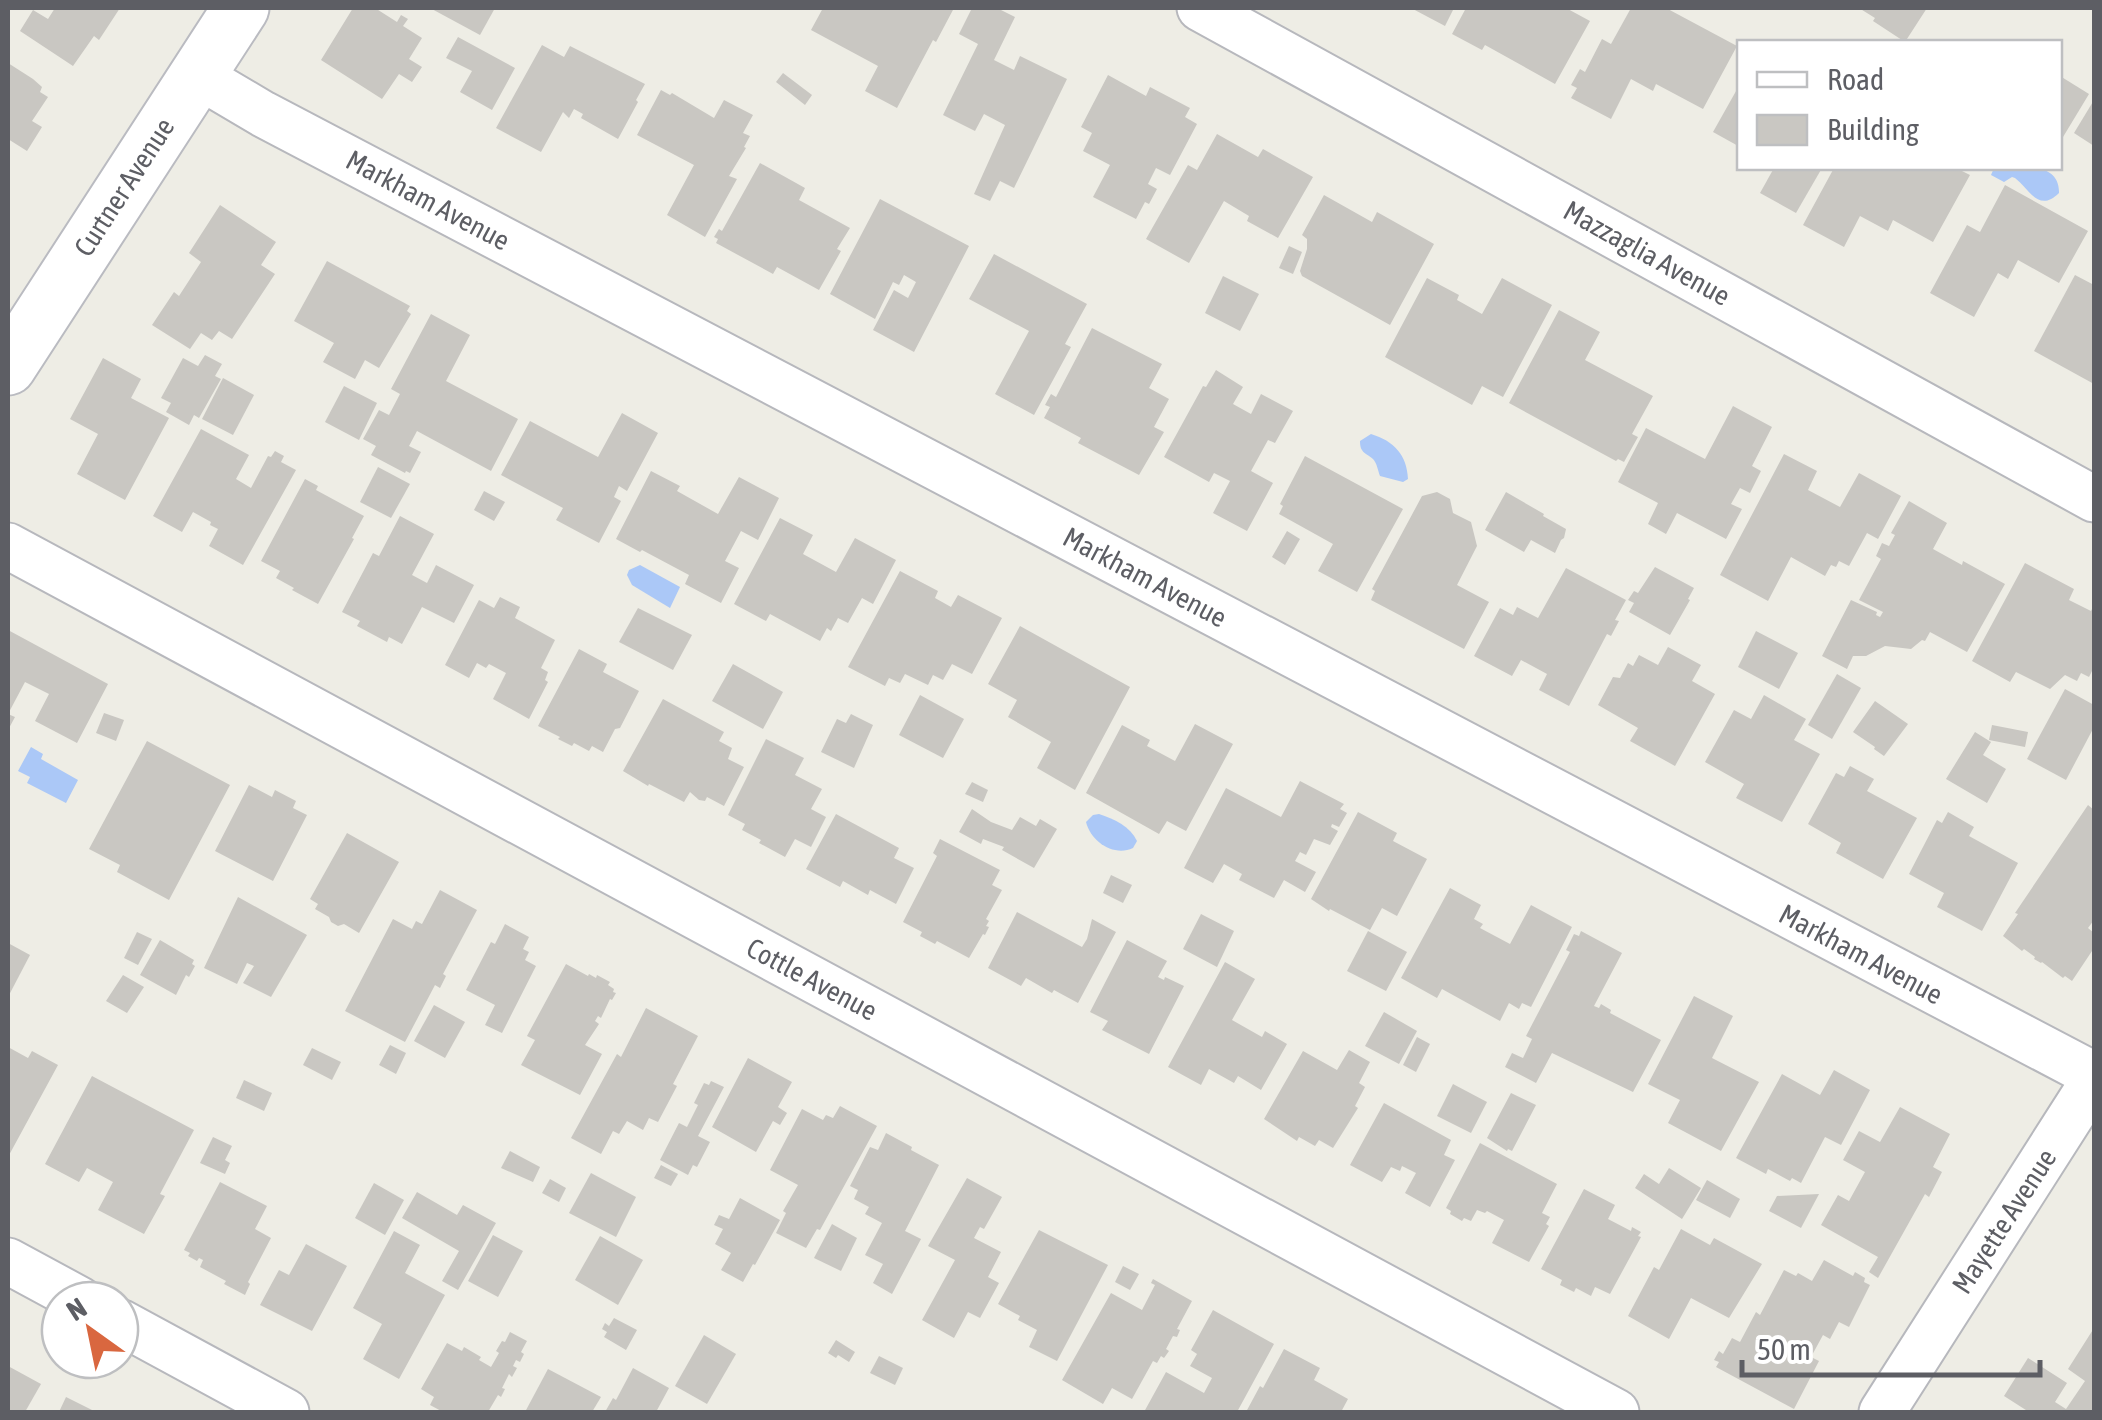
<svg xmlns="http://www.w3.org/2000/svg" width="2102" height="1420" viewBox="0 0 2102 1420" font-family="'Asap Condensed',sans-serif">
  <rect width="100%" height="100%" fill="#eeede5"/>
  <g fill="#abc8f7">
    <path d="M1994,168C2017,167 2060,160 2059,193C2039,213 2030,190 2015,178L2012,177L2004,182L1991,175Z"/>
    <path d="M1371,434C1394,441 1407,455 1408,479L1403,482L1380,476C1378,471 1377,463 1373,459C1365,452 1360,453 1360,441Z"/>
    <polygon points="640,565 680,587 670,608 632,585 627,575 629,570"/>
    <polygon points="31,747 43,754 41,759 78,780 66,803 27,783 30,777 18,771"/>
    <path d="M1099,814C1114,819 1130,826 1137,841L1133,848C1114,857 1091,842 1086,822L1093,815Z"/>
  </g>
  <g fill="#c9c7c2">
    <polygon points="55,8 120,8 99,40 94,36 73,66 20,31 33,10 48,19"/>
    <polygon points="353,8 375,8 397,22 401,15 408,19 403,26 422,38 409,59 422,67 412,82 399,74 382,99 321,60"/>
    <polygon points="430,8 495,8 480,35"/>
    <polygon points="823,8 954,8 936,42 933,40 897,108 865,91 878,66 811,30"/>
    <polygon points="972,8 997,8 1015,17 994,60 1014,70 1020,56 1067,79 1014,188 1000,181 990,201 974,194 1005,125 984,114 975,131 943,115 978,44 959,34"/>
    <polygon points="1411,8 1454,8 1445,26"/>
    <polygon points="1466,8 1566,8 1590,21 1555,84 1485,45 1482,50 1452,34"/>
    <polygon points="1631,8 1666,8 1737,46 1703,109 1656,84 1653,91 1631,79 1611,119 1571,98 1577,88 1571,85 1580,69 1585,72 1602,39 1611,44"/>
    <polygon points="1859,8 1927,8 1905,42 1873,21 1875,18"/>
    <polygon points="458,37 515,68 492,110 460,92 472,71 446,58"/>
    <polygon points="542,45 564,57 570,46 645,84 636,100 638,102 618,139 581,118 583,114 574,109 569,118 563,112 541,152 496,128"/>
    <polygon points="8,63 33,79 42,87 40,92 48,97 32,121 42,127 27,151 8,139"/>
    <polygon points="783,73 812,95 805,105 776,82"/>
    <polygon points="1108,75 1146,96 1150,87 1190,108 1185,117 1197,124 1170,175 1156,168 1148,184 1157,189 1149,204 1145,202 1136,219 1093,197 1110,165 1083,151 1092,133 1081,127"/>
    <polygon points="2060,76 2089,94 2060,142"/>
    <polygon points="1740,84 1740,147 1713,132"/>
    <polygon points="661,90 670,95 672,93 714,118 724,100 753,115 743,133 750,136 744,147 746,148 729,176 737,179 705,237 667,215 694,165 637,135"/>
    <polygon points="2094,100 2094,146 2074,133"/>
    <polygon points="1217,134 1258,157 1263,149 1313,177 1278,238 1247,221 1249,216 1224,201 1189,263 1146,239 1188,165 1197,170"/>
    <polygon points="760,163 805,188 799,200 850,228 837,249 841,251 819,290 777,267 773,274 716,243 718,239 714,237 719,229 722,231"/>
    <polygon points="1774,168 1822,168 1796,213 1760,193"/>
    <polygon points="1834,168 1956,168 1970,175 1933,242 1893,220 1888,231 1860,216 1844,247 1803,225"/>
    <polygon points="2005,185 2088,231 2059,283 2018,260 2008,279 1998,273 1974,317 1930,293 1967,225 1980,232"/>
    <polygon points="1324,195 1372,222 1377,212 1434,244 1390,325 1302,276 1300,271 1307,249 1307,239 1302,235"/>
    <polygon points="880,199 969,246 914,352 873,330 894,290 908,298 916,282 904,275 899,285 893,282 875,319 830,294"/>
    <polygon points="220,205 276,242 261,265 275,274 232,339 219,331 212,340 201,333 190,349 152,325 174,292 179,296 201,262 189,253"/>
    <polygon points="1289,246 1302,252 1293,274 1279,268"/>
    <polygon points="994,254 1087,304 1065,344 1071,347 1034,415 995,394 1029,331 969,299"/>
    <polygon points="327,261 410,306 407,311 411,314 379,368 365,360 355,379 323,362 334,343 294,321"/>
    <polygon points="2075,275 2094,285 2094,384 2034,351"/>
    <polygon points="1223,276 1259,294 1240,331 1205,313"/>
    <polygon points="1427,278 1459,295 1457,300 1482,314 1502,278 1552,305 1503,397 1482,386 1472,405 1385,357"/>
    <polygon points="1559,310 1600,332 1585,360 1653,396 1632,434 1638,437 1624,462 1618,459 1616,461 1509,403"/>
    <polygon points="431,314 470,335 446,381 518,419 491,471 417,431 409,446 421,452 410,473 406,471 405,473 371,455 376,446 363,439 379,410 389,415 400,394 391,389"/>
    <polygon points="1092,328 1162,364 1149,388 1169,399 1154,427 1164,432 1139,475 1078,443 1081,438 1044,418 1050,407 1045,405 1051,394 1056,397"/>
    <polygon points="205,355 222,364 215,376 221,379 199,418 194,415 189,425 166,412 171,403 161,398 183,358 198,366"/>
    <polygon points="103,358 141,379 131,398 169,418 125,500 77,474 98,434 70,419"/>
    <polygon points="1216,370 1243,387 1233,404 1251,414 1261,394 1293,411 1275,443 1268,440 1251,471 1273,483 1247,531 1213,513 1230,481 1214,473 1209,482 1164,457 1203,386 1206,387"/>
    <polygon points="223,378 254,395 233,435 202,419"/>
    <polygon points="344,386 377,403 359,440 325,422"/>
    <polygon points="1733,406 1772,427 1752,466 1761,471 1750,493 1740,488 1731,504 1742,509 1726,539 1677,513 1666,534 1648,524 1658,503 1618,482 1646,428 1705,459"/>
    <polygon points="622,413 658,433 627,491 619,486 614,497 621,501 599,543 556,520 563,508 501,475 530,421 598,457"/>
    <polygon points="201,429 249,455 236,479 251,488 268,456 271,457 275,451 284,456 281,462 296,470 243,565 209,546 218,529 210,525 211,522 193,512 182,532 153,516"/>
    <polygon points="1784,454 1817,471 1808,490 1840,507 1859,473 1901,496 1878,539 1867,533 1849,566 1839,561 1836,567 1831,565 1825,576 1791,557 1768,601 1720,575"/>
    <polygon points="1305,456 1403,509 1357,592 1318,571 1333,544 1279,514 1283,506 1280,504"/>
    <polygon points="378,467 410,484 391,518 360,502"/>
    <polygon points="651,471 680,486 677,491 718,514 739,477 779,498 758,540 741,531 725,561 739,568 721,603 685,584 689,575 642,550 640,552 616,539"/>
    <polygon points="305,479 318,486 316,490 364,516 352,538 354,539 318,604 292,590 294,588 276,578 280,571 261,561"/>
    <polygon points="484,491 505,502 494,521 474,510"/>
    <polygon points="1437,492 1450,499 1453,513 1471,522 1477,546 1457,585 1489,602 1464,649 1371,600 1375,591 1372,589 1422,496"/>
    <polygon points="1506,492 1544,514 1543,516 1566,529 1564,538 1561,540 1555,553 1531,540 1524,552 1485,530"/>
    <polygon points="1909,501 1947,523 1933,549 1962,565 1963,561 2005,584 1967,652 1930,632 1925,641 1922,640 1911,649 1885,646 1866,656 1853,656 1847,669 1822,656 1851,600 1877,612 1876,615 1880,617 1883,612 1859,600 1881,559 1876,556 1882,543 1889,546 1895,535 1891,533"/>
    <polygon points="400,516 434,534 412,575 427,583 436,565 474,585 454,623 422,607 402,644 389,637 387,642 357,626 360,621 342,612 373,553 379,556"/>
    <polygon points="780,518 813,535 803,554 836,572 855,538 896,560 873,604 862,598 848,623 838,618 831,631 827,628 820,641 770,614 766,621 734,604"/>
    <polygon points="1287,531 1300,539 1285,565 1272,557"/>
    <polygon points="2025,563 2074,589 2069,600 2091,611 2094,605 2094,672 2092,671 2089,677 2081,673 2077,681 2065,675 2050,689 2016,672 2010,682 1972,661"/>
    <polygon points="1655,567 1694,588 1688,599 1690,600 1670,635 1629,612 1634,603 1628,600 1634,591 1638,593"/>
    <polygon points="1566,568 1626,600 1615,620 1619,621 1611,636 1607,634 1569,706 1539,690 1547,674 1521,660 1512,676 1474,656 1500,608 1513,615 1517,607 1538,618"/>
    <polygon points="900,571 938,591 935,598 951,607 958,595 1002,618 972,674 952,664 943,680 933,675 928,685 905,674 900,683 889,678 885,686 848,667"/>
    <polygon points="500,597 520,607 515,618 555,640 541,668 548,672 545,680 548,682 529,719 493,699 506,673 489,664 486,668 477,663 469,678 445,665 479,600 494,608"/>
    <polygon points="638,608 692,635 673,670 619,642"/>
    <polygon points="1020,626 1130,687 1075,790 1037,768 1051,742 1008,717 1017,700 988,684"/>
    <polygon points="8,630 108,684 77,743 35,721 49,694 25,682 8,714 15,717 8,730"/>
    <polygon points="1756,631 1798,653 1779,689 1738,667"/>
    <polygon points="1668,647 1701,665 1692,681 1715,694 1675,766 1630,741 1638,728 1598,705 1613,677 1620,678 1628,663 1633,666 1639,655 1658,665"/>
    <polygon points="579,649 607,664 603,672 639,691 620,728 615,729 603,752 592,746 589,751 574,743 572,746 558,739 560,737 538,726"/>
    <polygon points="733,664 783,692 763,729 712,701"/>
    <polygon points="1837,674 1861,688 1832,739 1808,725"/>
    <polygon points="2065,689 2094,705 2094,727 2066,780 2027,759"/>
    <polygon points="920,695 964,719 943,758 899,735"/>
    <polygon points="1764,695 1806,719 1794,740 1820,754 1782,822 1736,798 1744,784 1705,762 1734,710 1751,719"/>
    <polygon points="663,699 724,732 719,741 732,748 728,759 744,767 724,806 707,797 705,801 699,800 690,792 684,802 649,784 648,786 623,771"/>
    <polygon points="1875,701 1908,724 1884,756 1874,749 1875,747 1853,732"/>
    <polygon points="104,713 124,720 116,741 96,733"/>
    <polygon points="851,714 873,725 854,768 821,752 837,719 846,723"/>
    <polygon points="1195,724 1233,744 1186,831 1167,821 1159,834 1086,793 1122,725 1150,740 1147,746 1175,761"/>
    <polygon points="1992,725 2028,732 2025,747 1989,740"/>
    <polygon points="1975,732 1991,742 1983,755 2006,769 1987,803 1946,779"/>
    <polygon points="766,739 804,758 795,775 822,789 811,809 826,817 811,847 795,839 785,857 759,843 761,840 742,830 745,824 728,815"/>
    <polygon points="147,741 230,785 169,900 117,872 120,865 89,849"/>
    <polygon points="1850,766 1874,779 1867,791 1917,818 1883,879 1836,853 1841,843 1808,824 1836,773 1844,777"/>
    <polygon points="1300,781 1344,804 1340,809 1347,813 1339,827 1332,824 1331,827 1338,831 1330,845 1314,839 1306,855 1300,852 1295,861 1316,872 1305,892 1284,880 1274,898 1239,880 1242,874 1224,864 1213,883 1184,868 1226,788 1281,817"/>
    <polygon points="972,782 988,790 983,802 965,794"/>
    <polygon points="249,785 272,797 275,790 296,801 293,808 307,815 273,881 215,851"/>
    <polygon points="2088,805 2094,810 2094,920 2088,928 2094,933 2094,948 2072,981 2065,976 2063,978 2042,962 2041,963 2034,959 2035,957 2024,949 2022,951 2003,936 2018,914 2015,913"/>
    <polygon points="972,809 991,822 1012,830 1020,817 1036,826 1040,819 1057,829 1034,868 1002,850 1004,847 983,839 981,844 959,832"/>
    <polygon points="1358,812 1397,833 1393,841 1427,859 1397,916 1382,908 1370,930 1330,909 1329,911 1311,899"/>
    <polygon points="1948,812 1974,827 1969,836 2018,863 1982,931 1937,907 1944,893 1909,874 1937,820 1942,823"/>
    <polygon points="836,814 899,848 894,858 914,868 896,904 870,890 868,895 843,881 840,887 806,869"/>
    <polygon points="347,833 399,862 359,933 344,924 338,926 331,922 329,917 315,909 318,904 310,899"/>
    <polygon points="940,839 1000,870 992,885 1002,890 986,919 989,921 986,926 989,927 985,935 983,934 969,958 937,941 935,944 920,936 922,932 903,922 937,856 933,853"/>
    <polygon points="1111,875 1132,885 1123,903 1103,893"/>
    <polygon points="1450,888 1481,905 1474,919 1483,924 1480,928 1510,944 1531,905 1572,927 1531,1007 1522,1003 1519,1009 1509,1003 1500,1021 1442,989 1437,998 1401,978"/>
    <polygon points="440,890 477,910 443,974 446,976 440,988 435,985 405,1042 345,1011 393,919 412,929 416,921 422,924"/>
    <polygon points="238,897 307,935 271,997 243,983 254,966 247,963 237,984 204,968"/>
    <polygon points="1017,912 1082,947 1087,939 1092,919 1116,932 1078,1003 1054,990 1052,993 1026,978 1021,986 988,968"/>
    <polygon points="1201,914 1234,931 1217,967 1183,949"/>
    <polygon points="505,924 529,937 523,949 529,952 525,960 536,966 502,1033 485,1025 495,1005 466,990 491,942 495,944"/>
    <polygon points="1368,931 1407,952 1386,991 1347,971"/>
    <polygon points="1581,931 1622,953 1594,1006 1599,1008 1601,1004 1611,1010 1610,1013 1661,1040 1633,1092 1552,1053 1536,1083 1505,1067 1512,1053 1523,1058 1532,1039 1526,1036 1570,952 1566,950 1574,934 1579,936"/>
    <polygon points="137,932 152,939 138,965 124,958"/>
    <polygon points="160,940 194,960 192,964 195,966 189,977 186,975 176,995 140,975"/>
    <polygon points="1127,940 1167,961 1158,977 1164,980 1165,977 1184,986 1149,1054 1102,1030 1108,1021 1090,1012"/>
    <polygon points="8,943 30,955 8,997"/>
    <polygon points="1225,962 1255,979 1232,1020 1262,1037 1265,1031 1287,1044 1261,1090 1238,1076 1234,1083 1209,1069 1201,1085 1168,1067"/>
    <polygon points="566,964 588,976 589,974 596,978 597,975 610,982 608,985 614,989 613,992 616,993 612,1000 610,999 601,1018 598,1016 595,1021 599,1024 585,1045 602,1054 580,1095 521,1065 535,1040 527,1036"/>
    <polygon points="123,975 144,987 127,1013 106,1001"/>
    <polygon points="1694,996 1733,1016 1712,1058 1759,1082 1721,1151 1668,1123 1680,1100 1648,1084"/>
    <polygon points="434,1005 465,1022 445,1058 414,1041"/>
    <polygon points="646,1008 698,1036 673,1084 677,1086 658,1122 649,1118 643,1130 627,1121 619,1134 613,1131 601,1154 571,1138 617,1054 621,1057"/>
    <polygon points="1384,1012 1417,1031 1399,1064 1365,1046"/>
    <polygon points="1417,1037 1430,1044 1416,1072 1403,1065"/>
    <polygon points="390,1045 406,1053 396,1074 379,1065"/>
    <polygon points="8,1047 28,1058 32,1051 58,1065 8,1157"/>
    <polygon points="312,1048 341,1062 332,1080 303,1065"/>
    <polygon points="1349,1050 1370,1062 1359,1083 1365,1087 1355,1106 1358,1108 1333,1148 1319,1140 1315,1146 1299,1137 1297,1141 1264,1119 1303,1051 1337,1070"/>
    <polygon points="748,1058 792,1082 778,1107 787,1113 780,1125 773,1121 756,1152 712,1127"/>
    <polygon points="1834,1070 1870,1090 1841,1145 1825,1137 1801,1183 1792,1178 1790,1181 1768,1169 1766,1174 1736,1158 1782,1074 1820,1095"/>
    <polygon points="92,1076 194,1130 160,1194 165,1196 144,1234 98,1210 113,1182 87,1168 79,1182 45,1164"/>
    <polygon points="244,1080 272,1093 264,1111 236,1098"/>
    <polygon points="711,1081 724,1087 698,1136 710,1142 697,1167 693,1165 688,1175 660,1160 679,1123 687,1127 698,1105 694,1103 704,1083 709,1085"/>
    <polygon points="1453,1084 1487,1102 1471,1133 1437,1116"/>
    <polygon points="1511,1093 1536,1105 1512,1151 1508,1149 1507,1151 1487,1138"/>
    <polygon points="1384,1103 1451,1140 1444,1155 1455,1160 1430,1207 1405,1193 1416,1173 1402,1166 1400,1171 1391,1167 1382,1182 1350,1165"/>
    <polygon points="840,1106 877,1126 820,1230 817,1229 806,1248 776,1233 786,1213 783,1211 798,1185 770,1170 802,1109 823,1120 826,1115 833,1118"/>
    <polygon points="1900,1107 1950,1134 1933,1167 1942,1172 1929,1197 1925,1194 1878,1278 1869,1272 1878,1257 1821,1225 1838,1195 1849,1201 1865,1172 1843,1160 1859,1131 1880,1142"/>
    <polygon points="886,1133 912,1147 911,1150 939,1165 905,1231 921,1239 892,1294 873,1283 883,1264 865,1255 882,1223 865,1214 869,1207 854,1199 858,1190 850,1186 870,1147 878,1150"/>
    <polygon points="213,1137 232,1146 225,1160 230,1163 225,1174 200,1163"/>
    <polygon points="1480,1143 1557,1184 1542,1213 1550,1217 1546,1224 1549,1226 1529,1262 1492,1243 1504,1220 1487,1211 1485,1213 1477,1210 1471,1221 1464,1218 1462,1221 1450,1214 1451,1211 1446,1208"/>
    <polygon points="510,1151 540,1167 533,1182 501,1168"/>
    <polygon points="661,1165 678,1174 671,1186 654,1178"/>
    <polygon points="1669,1168 1701,1188 1682,1219 1635,1188 1644,1174 1659,1184"/>
    <polygon points="591,1173 636,1197 616,1237 569,1213"/>
    <polygon points="967,1178 1002,1197 984,1229 980,1227 974,1238 1001,1252 988,1277 999,1283 980,1318 968,1312 954,1338 922,1320 955,1260 928,1246"/>
    <polygon points="550,1179 566,1188 559,1202 542,1193"/>
    <polygon points="1707,1180 1740,1199 1730,1218 1696,1200"/>
    <polygon points="220,1182 267,1206 255,1229 271,1238 248,1282 250,1284 245,1295 224,1284 226,1281 200,1267 203,1260 199,1258 197,1261 188,1256 190,1253 184,1250"/>
    <polygon points="374,1183 404,1200 385,1235 355,1218"/>
    <polygon points="1584,1189 1615,1205 1608,1219 1631,1231 1632,1227 1641,1232 1638,1236 1641,1237 1610,1294 1595,1287 1591,1296 1576,1288 1574,1292 1560,1285 1562,1280 1541,1269"/>
    <polygon points="417,1192 457,1215 463,1205 496,1223 458,1290 442,1281 459,1251 402,1218"/>
    <polygon points="1819,1194 1801,1228 1769,1211 1777,1196"/>
    <polygon points="740,1198 780,1220 755,1265 753,1264 743,1282 721,1270 731,1253 715,1244 723,1229 714,1225 719,1215 729,1219"/>
    <polygon points="832,1224 857,1238 841,1271 814,1258"/>
    <polygon points="1681,1229 1710,1245 1714,1238 1762,1264 1729,1318 1691,1298 1669,1339 1628,1316 1654,1267 1659,1270"/>
    <polygon points="1039,1230 1108,1265 1057,1361 1029,1347 1037,1330 1018,1320 1020,1316 998,1304"/>
    <polygon points="394,1231 420,1245 405,1273 445,1295 399,1379 363,1359 382,1324 353,1308"/>
    <polygon points="493,1235 523,1251 498,1297 468,1281"/>
    <polygon points="600,1236 643,1260 618,1305 575,1280"/>
    <polygon points="306,1244 347,1266 312,1331 260,1305 279,1270 289,1275"/>
    <polygon points="1824,1260 1853,1276 1855,1272 1865,1278 1864,1282 1870,1285 1849,1327 1839,1322 1830,1339 1823,1335 1811,1357 1819,1361 1794,1409 1716,1367 1719,1362 1714,1360 1719,1351 1723,1354 1732,1338 1740,1342 1756,1312 1760,1315 1784,1270 1796,1276 1798,1273 1812,1281"/>
    <polygon points="1123,1266 1139,1274 1130,1290 1115,1282"/>
    <polygon points="1153,1279 1192,1301 1177,1329 1180,1330 1177,1337 1173,1336 1166,1349 1169,1351 1164,1358 1161,1356 1157,1363 1153,1361 1132,1399 1112,1388 1103,1404 1062,1380 1111,1293 1142,1310 1155,1285 1151,1283"/>
    <polygon points="1213,1310 1274,1344 1237,1412 1144,1412 1166,1372 1204,1393 1212,1378 1190,1366 1197,1354 1191,1350"/>
    <polygon points="614,1318 637,1330 626,1350 604,1337 607,1332 602,1329 605,1323 609,1326"/>
    <polygon points="2094,1328 2094,1412 2029,1412 2004,1396 2028,1358 2067,1383 2055,1402 2066,1409 2085,1381 2068,1369"/>
    <polygon points="510,1332 527,1341 521,1352 524,1354 520,1362 516,1360 513,1366 517,1368 512,1377 509,1374 502,1388 505,1389 501,1397 498,1395 488,1412 443,1412 430,1405 434,1397 421,1389 447,1343 462,1351 464,1347 481,1357 479,1360 491,1367 499,1353 496,1351 502,1341 505,1342"/>
    <polygon points="704,1335 736,1354 707,1404 675,1386"/>
    <polygon points="836,1340 855,1352 849,1362 838,1355 836,1358 828,1353"/>
    <polygon points="1284,1349 1320,1368 1314,1380 1348,1399 1341,1412 1246,1412 1260,1386 1263,1388"/>
    <polygon points="879,1356 903,1368 895,1385 870,1373"/>
    <polygon points="8,1366 41,1384 25,1412 8,1412"/>
    <polygon points="633,1368 669,1388 656,1412 605,1412 613,1398 616,1400"/>
    <polygon points="548,1369 601,1397 592,1412 525,1412"/>
    <polygon points="66,1397 96,1412 59,1412"/>
  </g>
  <g fill="none" stroke-linecap="round" stroke-linejoin="round">
    <g stroke="#b7b8bd" stroke-width="49">
      <g id="minor">
        <polyline points="1200,8 2094,499"/>
        <polyline points="197,75 263,114 2094,1075"/>
        <polyline points="8,546 1616,1412"/>
        <polyline points="8,1261 80,1300"/>
        <polyline points="120,1322 286,1412"/>
        <polyline points="1882,1412 2094,1080"/>
      </g>
    </g>
    <g stroke="#babbc1" stroke-width="59">
      <polyline id="secondary" points="8,367 241,8"/>
    </g>
    <use href="#minor" stroke="#fff" stroke-width="45"/>
    <use href="#secondary" stroke="#fff" stroke-width="55"/>
  </g>
  <g text-anchor="middle" stroke-width="10" stroke-linejoin="round" paint-order="stroke">
    <g font-size="28" fill="#5d5e64" stroke="#fff">
      <text transform="translate(124 187) rotate(-57)" y="10">Curtner Avenue</text>
      <text transform="translate(428 200) rotate(28)" y="10">Markham Avenue</text>
      <text transform="translate(1647 253) rotate(29)" y="10">Mazzaglia Avenue</text>
      <text transform="translate(1145 577) rotate(28)" y="10">Markham Avenue</text>
      <text transform="translate(1861 954) rotate(28)" y="10">Markham Avenue</text>
      <text transform="translate(812 979) rotate(28)" y="10">Cottle Avenue</text>
      <text transform="translate(2004 1221) rotate(-57)" y="10">Mayette Avenue</text>
    </g>
  </g>
  <rect width="2102" height="1420" fill="none" stroke="#5d5e64" stroke-width="20"/>
  <rect x="1737" y="40" width="325" height="130" fill="#ffffff" stroke="#bebfc1" stroke-width="2.5"/>
  <rect x="1757" y="72" width="50" height="15" fill="#ffffff" stroke="#bebfc1" stroke-width="2.5"/>
  <text x="1827" y="90" font-size="30" fill="#5d5e64">Road</text>
  <rect x="1757" y="115" width="50" height="30" fill="#c9c7c2" stroke="#bebfc1" stroke-width="2.5"/>
  <text x="1827" y="140" font-size="30" fill="#5d5e64">Building</text>
  <g transform="translate(90 1330) rotate(327)"><circle r="48" fill="#ffffff" stroke="#bebfc1" stroke-width="2.5"/>
  <path d="M0-8L18 38L0 25L-18 38Z" fill="#d9673f"/>
  <text y="-15" font-size="28" font-weight="bold" text-anchor="middle" fill="#5d5e64">N</text>
  </g>
  <path d="M1742 1360v15h298v-15" fill="none" stroke="#5d5e64" stroke-width="5"/>
  <text x="1757" y="1360" font-size="30" fill="#5d5e64" stroke="#ffffff" stroke-width="8" paint-order="stroke">50 m</text>
</svg>
